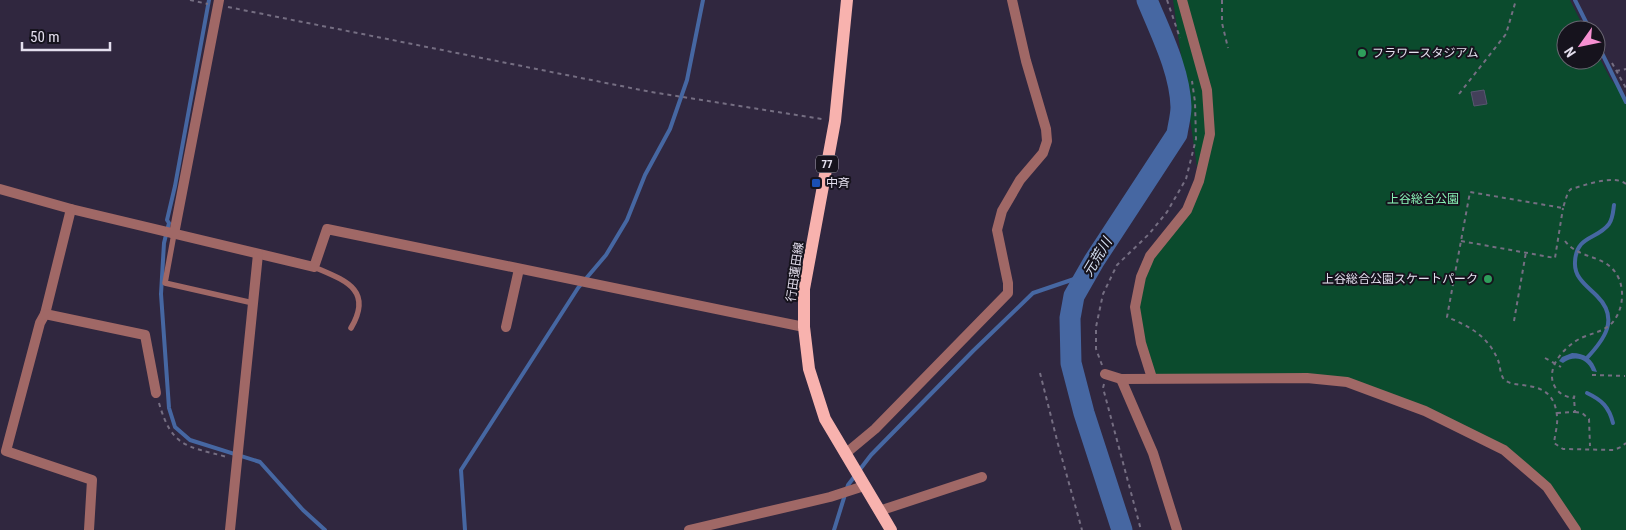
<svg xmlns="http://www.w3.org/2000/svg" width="1626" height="530" viewBox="0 0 1626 530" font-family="'Roboto Condensed','Noto Sans JP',sans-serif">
  <rect width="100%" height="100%" fill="#30273f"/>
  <polygon fill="#0b4b2d" points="1173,0 1570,0 1585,30 1566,30 1566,60 1596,60 1596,51 1610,78 1626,98 1626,530 1575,530 1547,487 1504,450 1380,394 1307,378 1152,378 1135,307 1141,277 1199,181"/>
  <path fill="#4667a2" d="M1572,353C1585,353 1593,359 1597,372L1592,371C1587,358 1574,355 1563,363L1559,361L1562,357Z"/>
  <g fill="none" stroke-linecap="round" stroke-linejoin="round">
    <g stroke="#4667a2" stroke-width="4">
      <polyline points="209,0 175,186 167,220 169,223 164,243 161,294 169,408 175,427 190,440 260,462 303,510 325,530"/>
      <polyline points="1575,0 1590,30"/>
      <polyline points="1596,41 1626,102"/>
      <path d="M1586,359C1604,340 1620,319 1597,296C1587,286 1574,278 1575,262C1576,235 1597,240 1609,224C1613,218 1613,212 1614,205"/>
      <path d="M1587,393C1602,400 1609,407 1613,423"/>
      <polyline points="465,530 461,470 578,288 606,255 627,220 645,175 670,129 687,80 703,0"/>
      <polyline points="834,530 848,485 871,455 973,351 1033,293 1086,275"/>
    </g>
    <path stroke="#4667a2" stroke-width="21" d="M1122,530L1084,413L1071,363L1070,318L1074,296L1094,261L1177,134C1178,126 1181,116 1181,107C1180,71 1161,34 1147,0"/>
  </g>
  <polygon fill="#43405a" stroke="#585670" points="1484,90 1487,104 1474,106 1471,92"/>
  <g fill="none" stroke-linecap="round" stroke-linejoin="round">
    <g stroke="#756e82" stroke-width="2" stroke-dasharray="4 4" stroke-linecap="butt">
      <polyline points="190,0 208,4"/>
      <polyline points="1167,0 1180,38"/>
      <polyline points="1222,0 1222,23 1228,48"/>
      <polyline points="228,7 651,92 822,119"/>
      <polyline points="1612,63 1626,88"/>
      <polyline points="1616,71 1626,69"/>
      <polyline points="1459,94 1506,34 1516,0"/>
      <path d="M1626,184C1614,174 1586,185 1571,189L1568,192L1563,208L1470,192L1447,317C1469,326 1488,336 1498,360C1500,365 1500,373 1503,378C1512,392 1553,374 1557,416C1558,425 1555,434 1554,443L1563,449L1614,450L1621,447L1626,443"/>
      <polyline points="1461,241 1555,258 1563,208"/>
      <path d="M1565,241C1580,261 1608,253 1619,279C1625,293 1622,312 1612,323C1603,332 1592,333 1581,338C1565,346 1544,368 1555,387C1559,394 1566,397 1574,398L1575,392"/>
      <polyline points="1514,321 1526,252"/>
      <polyline points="1545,358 1561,367"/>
      <polyline points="1102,365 1096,349 1096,327 1103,294 1117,265 1149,234 1167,212 1186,179 1196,139 1195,102 1192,81"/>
      <polyline points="1040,373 1058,444 1082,530"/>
      <polyline points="1592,375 1625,376"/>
      <polyline points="1104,384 1103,388 1141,530"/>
      <path d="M159,403C172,448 187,446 227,457"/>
      <polyline points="1575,412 1582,413 1589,419 1590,446"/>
      <polyline points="1557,413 1575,412 1574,398"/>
    </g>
    <g stroke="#a06866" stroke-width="5.5">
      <polyline points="174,234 165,283 253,303"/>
      <path d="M314,267C344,280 374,289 351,328"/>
    </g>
    <g stroke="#a06866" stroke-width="10">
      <polyline points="0,189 71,209 314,267 327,229 804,327"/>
      <polyline points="71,209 45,314 40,323 6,451 92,480 89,530"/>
      <polyline points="174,234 219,0"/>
      <polyline points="45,314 145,335 156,393"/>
      <polyline points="506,327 519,269"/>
      <polyline points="1105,374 1121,379 1307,378 1347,382 1425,411 1504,450 1547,487 1576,530"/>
      <polyline points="1152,378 1141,343 1135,307 1141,277 1150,256 1187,210 1199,181 1210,134 1207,90 1182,0"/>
      <polyline points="1121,379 1153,453 1177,530"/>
      <polyline points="845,454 875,429 1008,293 1008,283 997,230 1002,211 1020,180 1043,153 1047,141 1046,129 1026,61 1012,0"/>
      <polyline points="879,511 982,477"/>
      <polyline points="230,530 258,254"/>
      <polyline points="689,530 830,497 864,486"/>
    </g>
    <polyline stroke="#f8b2ae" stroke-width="12" points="847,0 835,121 804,289 804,327 809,369 825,419 891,530"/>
  </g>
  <g fill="#2e9e5b" stroke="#16131d" stroke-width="2">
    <circle cx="1362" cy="53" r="5"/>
    <circle cx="1488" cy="279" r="5"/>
  </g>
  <rect fill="#1a4fb4" stroke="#16131d" stroke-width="2" x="811" y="178" width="10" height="10" rx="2.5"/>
  <g text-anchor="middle" stroke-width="4" stroke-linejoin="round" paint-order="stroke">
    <rect fill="#16131d" stroke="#a6a2af" stroke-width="1" x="816" y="155.5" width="22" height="17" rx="4"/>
    <g font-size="11" font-weight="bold" fill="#e4dfee">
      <text x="827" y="168">77</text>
    </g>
    <g font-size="12" fill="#e4dfee" stroke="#16131d" text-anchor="start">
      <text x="1372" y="57">フラワースタジアム</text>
      <text x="826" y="187">中斉</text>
      <text x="1478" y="283" text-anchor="end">上谷総合公園スケートパーク</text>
    </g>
    <g font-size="12" fill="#8af4b7" stroke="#16131d">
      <text x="1423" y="203">上谷総合公園</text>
    </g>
    <g font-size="12" fill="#e4dfee" stroke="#16131d">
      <text transform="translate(795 272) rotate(-82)" y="4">行田蓮田線</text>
    </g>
    <g font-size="14" font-style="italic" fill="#d5dff1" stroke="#16131d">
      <text transform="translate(1097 257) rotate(-59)" y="5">元荒川</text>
    </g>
  </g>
  <g transform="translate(1581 45) rotate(237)"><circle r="24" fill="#16131d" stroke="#686571"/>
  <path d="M0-4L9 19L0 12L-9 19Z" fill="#f690d1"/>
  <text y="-8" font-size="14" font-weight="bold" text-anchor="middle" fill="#e4dfee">N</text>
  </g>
  <path d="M22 42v8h88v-8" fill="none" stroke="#e4dfee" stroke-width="2.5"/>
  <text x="30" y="42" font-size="15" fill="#e4dfee" stroke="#16131d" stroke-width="4" paint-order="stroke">50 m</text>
</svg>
